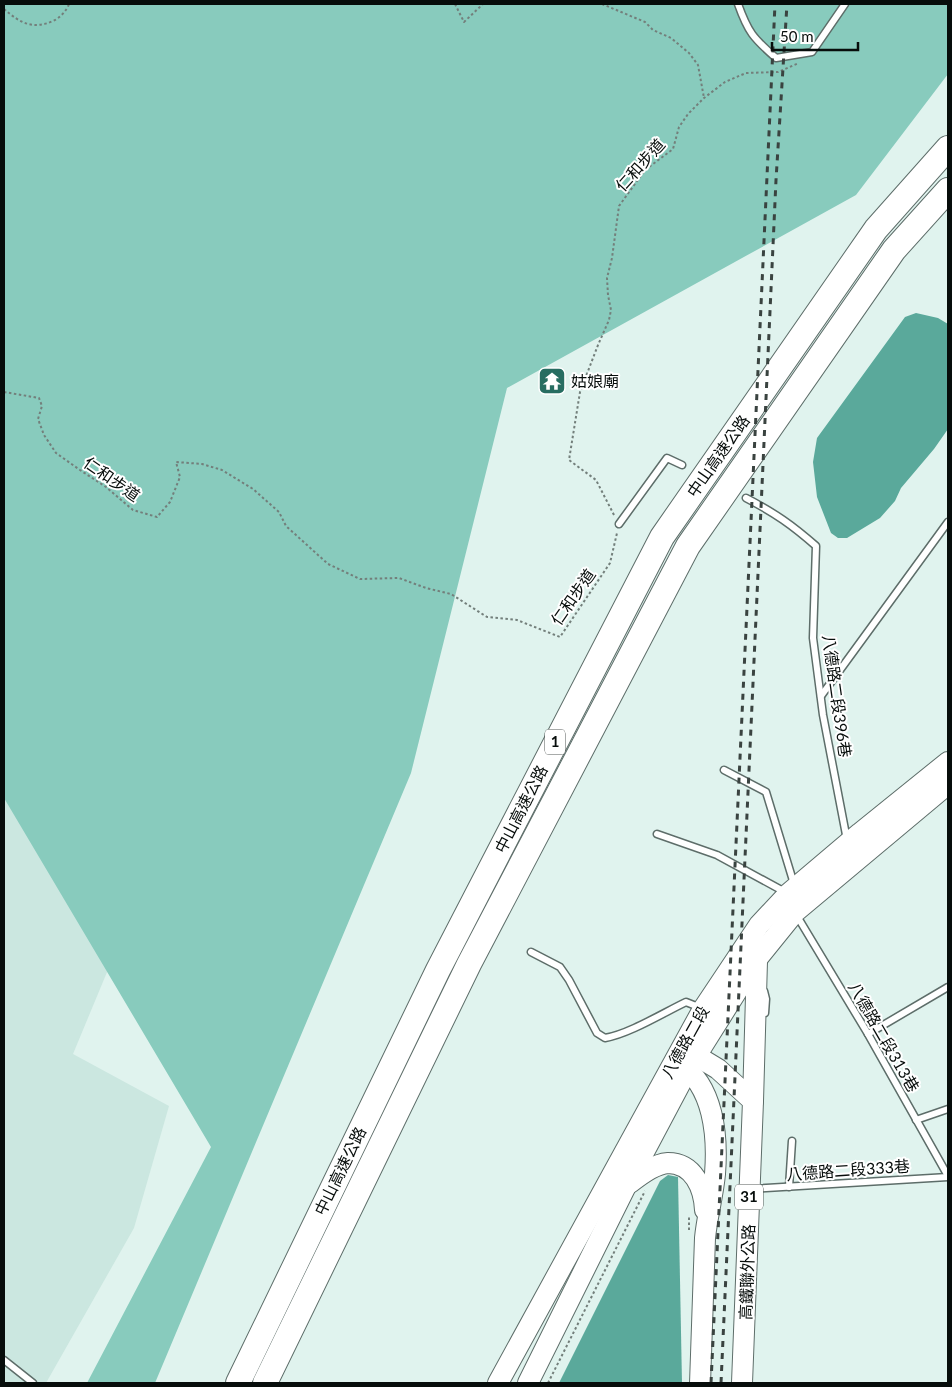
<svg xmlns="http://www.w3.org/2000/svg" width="952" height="1387" viewBox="0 0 952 1387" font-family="Lato,'Noto Sans TC',sans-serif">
  <rect width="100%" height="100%" fill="#e0f3ee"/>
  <polygon fill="#cbe7e0" points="4,730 137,900 73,1054 169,1106 134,1228 46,1383 4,1383"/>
  <polygon fill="#88cbbd" points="4,4 948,4 948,74 856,195 507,388 411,773 155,1383 87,1383 211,1147 4,798"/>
  <g fill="#5aa99b">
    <polygon points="916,313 938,318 948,324 948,429 934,449 901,488 895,501 880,518 847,538 838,538 831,533 817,497 813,462 817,438 905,317"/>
    <polygon points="668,1175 678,1177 682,1383 559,1383 660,1181"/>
  </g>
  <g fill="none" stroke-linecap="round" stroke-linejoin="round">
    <g stroke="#5d6d69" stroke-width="9">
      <g id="service">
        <path d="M738,4C748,32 753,38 776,58L812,52L845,4"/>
        <path d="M746,498C775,513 792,525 816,546L813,638L823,715L847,840"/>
        <polyline points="619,524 667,458 682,465"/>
        <polyline points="821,696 948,522"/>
        <polyline points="724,770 766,792 794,884"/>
        <polyline points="657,834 717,855 785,892"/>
        <polyline points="797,916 868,1034 948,1176"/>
        <path d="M531,952L560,967L569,980L597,1033L605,1038C629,1034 663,1013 686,1002L701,1008"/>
        <polyline points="764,991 766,999 765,1013"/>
        <polyline points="868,1034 948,987"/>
        <polyline points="916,1120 948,1109"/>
        <polyline points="789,1187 792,1141"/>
        <polyline points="751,1189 948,1177"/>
        <polyline points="4,1360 33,1383"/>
      </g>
    </g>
    <g stroke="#5d6d69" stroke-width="22">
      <g id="primary">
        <polyline points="685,1049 718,1069 753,1101 742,1383"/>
        <path d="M679,1063C714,1086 718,1136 715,1174C713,1196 707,1217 705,1238C703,1287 702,1335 700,1383"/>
        <polyline points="753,1101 757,961"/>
        <path d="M630,1183C640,1175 654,1164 668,1163C694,1163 704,1189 705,1210"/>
        <polyline points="498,1383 703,1009 759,925 788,894 860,833 948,762"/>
        <polyline points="528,1383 626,1186 688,1069 757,959 795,912 948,784"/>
      </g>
    </g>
    <g stroke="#5d6d69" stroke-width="26">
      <g id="motorway">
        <polyline points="238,1383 438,970 662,537 876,229 948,148"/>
        <polyline points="265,1383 469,964 688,546 894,250 948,190"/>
      </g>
    </g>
    <g stroke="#737f7b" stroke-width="2" stroke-dasharray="2.5 2.5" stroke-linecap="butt">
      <polyline points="455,4 464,22 483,4"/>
      <polyline points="602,4 645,22 653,30 671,38 689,53 698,65 704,98"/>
      <path d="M4,9C20,23 33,30 53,21C60,18 67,10 69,4"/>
      <polyline points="4,392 39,398 42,406 38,419 44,435 56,453 80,470 106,487 133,510 157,517 170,502 180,477 176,462 202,464 222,470 253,489 279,512 286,526 328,564 360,579 399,578 426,588 451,594 487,617 517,620 560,637 610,563 617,533"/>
      <polyline points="614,515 596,480 569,460 580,392 598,345 609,320 611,310 608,295 607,278 612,258 619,206 645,170 673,149 679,127 688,114 704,98 725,82 746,73 778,72 799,63"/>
      <polyline points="689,1230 689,1215"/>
      <polyline points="548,1383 645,1191"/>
    </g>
    <use href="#service" stroke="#fff" stroke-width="6"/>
    <use href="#primary" stroke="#fff" stroke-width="20"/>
    <use href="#motorway" stroke="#fff" stroke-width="24"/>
    <g stroke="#3a4340" stroke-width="3" stroke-dasharray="6 6" stroke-linecap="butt">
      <polyline points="711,1383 775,4"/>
      <polyline points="721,1383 776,180 787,4"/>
    </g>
  </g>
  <defs>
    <g id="temple-square" transform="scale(1.4375)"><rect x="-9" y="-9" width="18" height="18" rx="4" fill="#276d61" stroke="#fff"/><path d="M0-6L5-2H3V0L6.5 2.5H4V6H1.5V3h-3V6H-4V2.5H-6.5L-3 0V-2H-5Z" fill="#fff"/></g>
  </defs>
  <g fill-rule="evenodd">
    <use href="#temple-square" x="552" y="381"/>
  </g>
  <g text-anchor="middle" stroke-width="4" stroke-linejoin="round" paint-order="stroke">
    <g fill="#fff" stroke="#515654" stroke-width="1">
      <rect x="545" y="729.5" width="20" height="25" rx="4"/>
      <rect x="735" y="1184.5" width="28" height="25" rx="4"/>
    </g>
    <g font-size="15" font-weight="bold" fill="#070d0b">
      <text x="555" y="747">1</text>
      <text x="749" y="1202">31</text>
    </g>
    <g font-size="16" fill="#070d0b" stroke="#fff">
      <text transform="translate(640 165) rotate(-48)" y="6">仁和步道</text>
      <text transform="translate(718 456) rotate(-55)" y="6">中山高速公路</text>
      <text transform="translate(112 479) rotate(35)" y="6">仁和步道</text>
      <text transform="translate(573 597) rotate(-55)" y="6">仁和步道</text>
      <text transform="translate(837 696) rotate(82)" y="6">八德路二段396巷</text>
      <text transform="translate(521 809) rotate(-63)" y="6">中山高速公路</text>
      <text transform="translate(884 1037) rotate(60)" y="6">八德路二段313巷</text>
      <text transform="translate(685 1042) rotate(-61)" y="6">八德路二段</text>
      <text transform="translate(848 1170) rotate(-4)" y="6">八德路二段333巷</text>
      <text transform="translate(340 1171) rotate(-64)" y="6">中山高速公路</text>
      <text transform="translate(747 1272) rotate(-88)" y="6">高鐵聯外公路</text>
    </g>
    <g font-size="16" fill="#070d0b" stroke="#fff" text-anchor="start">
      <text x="571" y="387">姑娘廟</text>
    </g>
  </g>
  <rect width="952" height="1387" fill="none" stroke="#070d0b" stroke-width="10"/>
  <path d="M772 42v8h86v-8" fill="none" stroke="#070d0b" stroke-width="2.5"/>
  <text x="780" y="42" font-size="15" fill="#070d0b" stroke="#ffffff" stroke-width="4" paint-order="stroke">50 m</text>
</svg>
